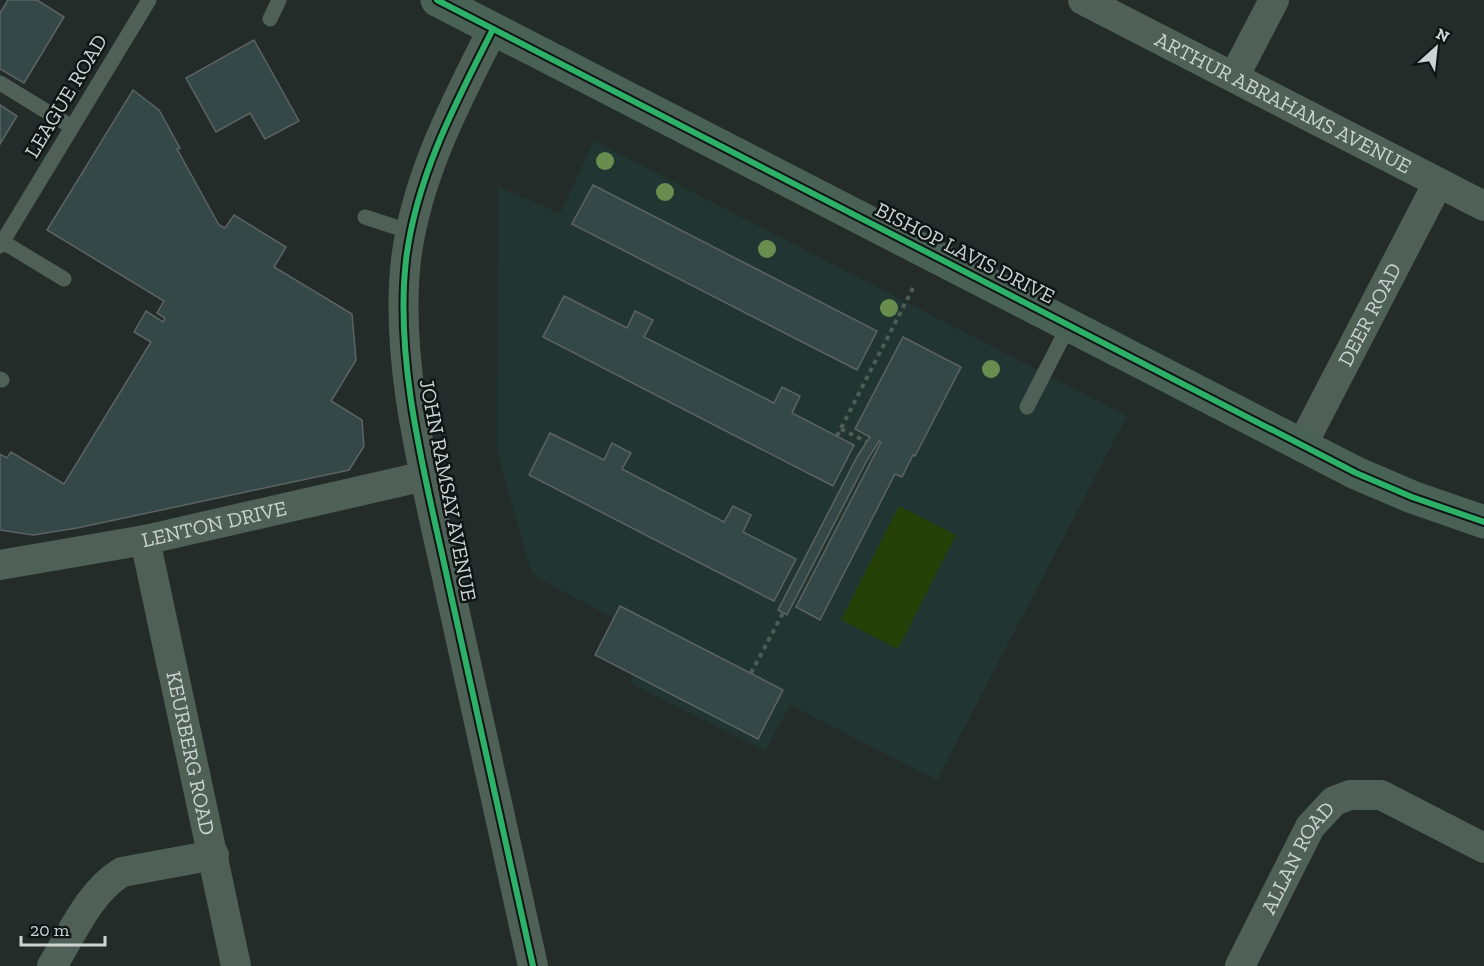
<svg xmlns="http://www.w3.org/2000/svg" width="1484" height="966" viewBox="0 0 1484 966" font-family="'Zilla Slab',serif">
  <rect width="100%" height="100%" fill="#242c2a"/>
  <polygon fill="#213632" points="594,141 1127,416 937,780 790,705 765,751 630,683 633,675 595,655 613,618 538,578 530,568 497,451 498,187 560,213"/>
  <polygon fill="#264107" points="899,506 956,535 898,649 841,620"/>
  <g fill="#344848" stroke="#5d6363" stroke-width="1.5">
    <polygon points="8,0 37,0 64,17 24,83 0,69 0,13"/>
    <polygon points="254,40 299,121 265,139 250,113 216,132 186,78"/>
    <polygon points="133,90 159,110 180,148 177,149 219,225 225,228 234,215 286,247 274,267 352,314 356,360 331,401 362,420 364,446 349,470 77,528 33,535 0,530 0,454 7,458 11,452 64,484 151,342 134,332 146,311 163,322 165,318 157,313 164,301 47,230"/>
    <polygon points="0,105 17,116 0,144"/>
    <polygon points="593,185 877,331 857,370 572,224"/>
    <polygon points="564,296 627,328 635,311 653,320 644,337 774,403 782,387 800,396 792,413 854,445 833,486 543,337"/>
    <polygon points="903,337 961,367 915,456 913,455 902,477 895,474 820,620 796,607 881,442 879,441 866,462 787,615 778,610 857,457 870,437 855,429"/>
    <polygon points="550,433 604,460 612,443 631,453 622,469 724,522 733,506 751,515 743,532 796,559 774,601 529,475"/>
    <polygon points="620,606 783,690 758,739 595,655"/>
  </g>
  <g fill="none" stroke-linecap="round" stroke-linejoin="round">
    <g stroke="#505c56" stroke-width="4" stroke-dasharray="4.5 4.5" stroke-linecap="butt">
      <polyline points="841,429 867,442"/>
      <polyline points="837,436 913,288"/>
      <polyline points="751,673 783,613"/>
    </g>
    <g stroke="#4f6157" stroke-width="15">
      <polyline points="270,19 279,0"/>
      <polyline points="0,83 72,127"/>
      <polyline points="365,217 411,232"/>
      <polyline points="3,242 64,279"/>
      <polyline points="0,246 149,0"/>
      <polyline points="0,379 2,380"/>
      <polyline points="1027,407 1069,325"/>
    </g>
    <g stroke="#4f6157" stroke-width="30">
      <path id="s1" d="M1083,0L1484,206"/>
      <path d="M493,29C456,102 416,177 406,260C394,365 427,483 449,586C477,713 505,839 533,966"/>
      <polyline points="1234,77 1274,0"/>
      <path id="s2" d="M1302,445L1438,183"/>
      <path id="s3" d="M145,540L236,966"/>
      <path id="s4" d="M0,565L145,540L425,476"/>
      <path d="M52,966C72,934 89,892 122,872L214,855"/>
      <path id="s5" d="M1240,966L1310,827L1334,801L1350,795H1381L1484,848"/>
    </g>
    <polyline stroke="#4a6256" stroke-width="33" points="437,0 1356,473 1412,497 1484,522"/>
    <g stroke="#0f1514" stroke-width="10">
      <g id="cycleway">
        <polyline points="437,0 1356,473 1412,497 1484,522"/>
        <path d="M493,29C456,102 416,177 406,260C394,365 427,483 449,586C477,713 505,839 533,966"/>
      </g>
    </g>
    <use href="#cycleway" stroke="#2db169" stroke-width="6"/>
  </g>
  <g fill="#698d4f">
    <circle cx="605" cy="161" r="9"/>
    <circle cx="665" cy="192" r="9"/>
    <circle cx="767" cy="249" r="9"/>
    <circle cx="889" cy="308" r="9"/>
    <circle cx="991" cy="369" r="9"/>
  </g>
  <g text-anchor="middle" stroke-width="5" stroke-linejoin="round" paint-order="stroke">
    <g font-size="21" fill="#cbd4d2" stroke="#0f1514">
      <text transform="translate(66 96) rotate(-59)" y="7">LEAGUE ROAD</text>
      <text dy="7" stroke="none"><textPath href="#s1" startOffset="225">ARTHUR ABRAHAMS AVENUE</textPath></text>
      <text transform="translate(965 253) rotate(27)" y="7">BISHOP LAVIS DRIVE</text>
      <text dy="7" stroke="none"><textPath href="#s2" startOffset="147">DEER ROAD</textPath></text>
      <text transform="translate(448 490) rotate(79)" y="7">JOHN RAMSAY AVENUE</text>
      <text dy="7" stroke="none"><textPath href="#s4" startOffset="218">LENTON DRIVE</textPath></text>
      <text dy="7" stroke="none"><textPath href="#s3" startOffset="218">KEURBERG ROAD</textPath></text>
      <text dy="7" stroke="none"><textPath href="#s5" startOffset="123">ALLAN ROAD</textPath></text>
    </g>
  </g>
  <g transform="translate(1436 48) rotate(27)" stroke="#0f1514" stroke-width="4.5" paint-order="stroke">
  <path d="M0-4.5L10 22L0 15L-10 22Z" fill="#cbd4d2"/>
  <text y="-9" font-size="16" font-weight="bold" text-anchor="middle" fill="#cbd4d2">N</text>
  </g>
  <path d="M21 936v9h84v-9" fill="none" stroke="#cbd4d2" stroke-width="3"/>
  <text x="30" y="936" font-size="18" fill="#cbd4d2" stroke="#0f1514" stroke-width="4.5" paint-order="stroke">20 m</text>
</svg>
